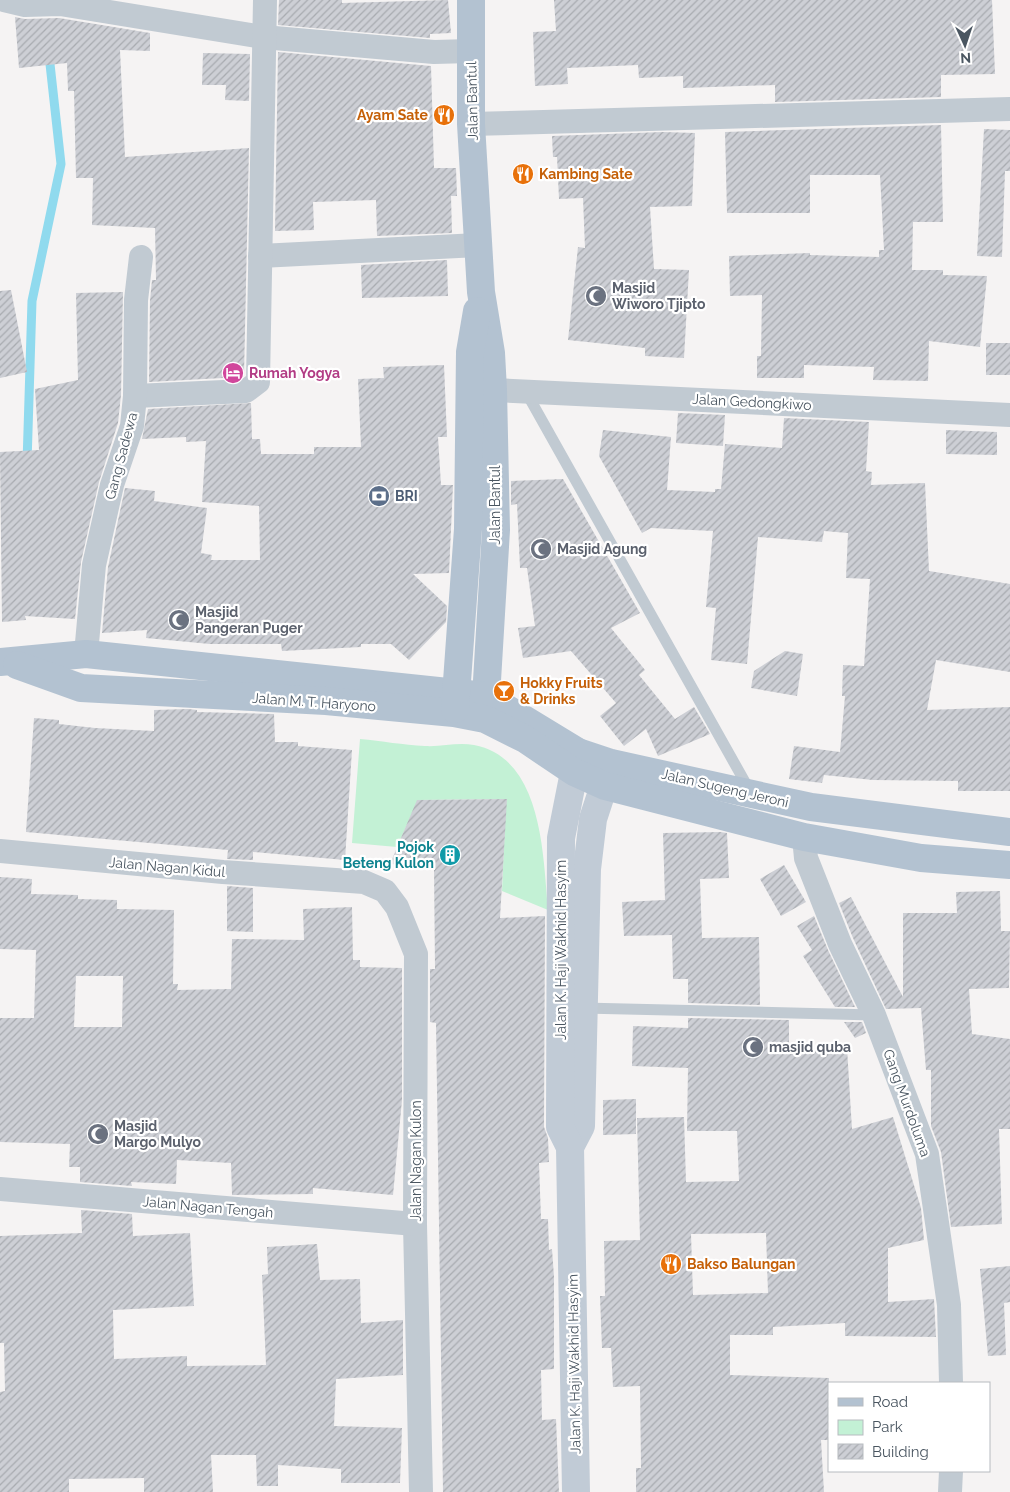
<svg xmlns="http://www.w3.org/2000/svg" width="1010" height="1492" viewBox="0 0 1010 1492" font-family="Raleway,sans-serif">
  <defs>
    <pattern id="building-hatch" width="6" height="6" patternUnits="userSpaceOnUse" patternTransform="scale(1.25)"><rect width="6" height="6" fill="#cdcfd5"/><path d="M-1 1l2-2M0 6l6-6M5 7l2-2" fill="none" stroke="#a8abb0"/></pattern>
  </defs>
  <rect width="100%" height="100%" fill="#f5f3f3"/>
  <path fill="#c3f1d5" d="M360,739C382,741 403,745 425,746C442,747 457,742 474,745C543,758 543,856 548,910L502,891L506,799L418,800L397,847L352,843Z"/>
  <g fill="none" stroke-linecap="round" stroke-linejoin="round">
    <polyline stroke="#90daee" stroke-width="9" points="27,463 32,301 61,164 49,55"/>
  </g>
  <g fill="url(#building-hatch)" fill-rule="evenodd">
    <polygon points="279,0 342,0 342,3 448,0 451,33 430,34 430,38 278,25"/>
    <polygon points="554,0 992,0 995,74 941,75 941,97 775,102 775,85 683,88 683,76 639,78 638,65 567,68 568,84 535,86 533,32 556,31"/>
    <polygon points="15,17 25,19 59,18 150,33 150,51 120,50 125,157 249,148 244,375 241,377 149,382 150,301 152,280 156,280 155,228 92,225 93,178 76,178 74,91 68,91 67,63 19,68"/>
    <polygon points="278,52 431,66 434,168 456,168 457,196 451,196 452,233 377,236 376,200 313,202 314,230 275,231"/>
    <polygon points="203,53 250,54 249,101 225,100 226,85 202,85"/>
    <polygon points="941,125 943,222 913,222 912,270 943,270 943,275 987,276 980,347 929,341 928,381 873,380 874,367 804,365 804,378 757,378 757,356 761,356 762,295 730,296 729,256 810,253 810,255 879,257 879,250 884,250 880,175 810,175 810,213 727,213 725,132"/>
    <polygon points="984,129 1010,130 1010,171 1005,171 1002,257 977,256"/>
    <polygon points="663,132 695,133 692,206 650,207 654,269 689,270 684,358 645,356 645,348 568,340 578,247 585,248 583,198 559,199 557,157 553,157 552,136"/>
    <polygon points="447,260 448,296 362,298 361,265"/>
    <polygon points="11,290 27,372 0,378 0,291"/>
    <polygon points="123,292 121,395 118,423 99,482 81,562 75,619 25,616 26,620 2,622 0,452 39,450 35,389 78,380 76,293"/>
    <rect x="986" y="343" width="24" height="32"/>
    <polygon points="444,365 447,437 438,437 441,485 453,485 449,573 413,574 447,606 446,622 409,660 391,644 361,644 361,647 282,651 281,644 210,644 146,638 147,630 102,633 108,567 125,488 155,491 154,501 207,508 201,553 212,555 211,560 260,560 259,506 202,502 206,441 186,442 186,437 142,439 148,409 251,403 252,439 260,439 261,454 314,454 314,447 361,447 358,379 384,378 383,367"/>
    <polygon points="678,413 725,415 723,446 676,443"/>
    <polygon points="784,418 869,422 866,471 872,472 871,485 925,483 929,571 1010,584 1010,672 936,660 927,710 1010,707 1010,791 958,791 958,781 873,780 824,775 822,783 789,779 794,746 840,752 845,696 842,696 843,665 864,666 870,579 846,578 848,533 824,531 822,542 758,537 747,664 711,660 716,608 706,607 713,531 651,528 642,533 599,456 603,430 671,437 667,490 715,492 715,489 721,489 725,444 782,448"/>
    <polygon points="946,430 997,432 997,455 946,454"/>
    <polygon points="563,479 640,613 611,628 645,670 639,675 675,719 694,707 710,734 658,756 646,729 624,746 600,716 616,703 571,651 523,658 518,628 535,626 527,568 520,568 517,504 511,505 511,481"/>
    <polygon points="785,651 803,654 797,696 751,688 754,671"/>
    <polygon points="188,709 197,710 197,712 274,714 275,742 298,742 298,746 352,750 345,860 253,852 253,860 227,859 228,850 26,832 34,718 59,720 59,724 95,728 154,731 154,710"/>
    <polygon points="507,799 500,918 545,916 544,1127 548,1138 549,1162 539,1163 541,1219 548,1219 549,1250 552,1249 554,1277 554,1369 541,1370 542,1420 556,1419 559,1492 443,1492 436,1023 430,1022 430,969 435,969 434,867 390,864 417,800"/>
    <polygon points="720,832 727,833 729,878 700,879 702,938 759,937 760,1005 688,1003 688,979 673,979 672,935 624,936 622,902 665,900 663,833"/>
    <polygon points="784,865 806,902 781,916 760,879"/>
    <path d="M0,877L32,879L31,894L78,895V899L117,900V909L174,910L173,984H178L177,990L231,989L232,939L304,940L303,909L352,907L353,960H360V967L402,968V1100L393,1195L313,1188V1194L232,1195L231,1163L177,1160L176,1184L131,1182L132,1186L80,1182V1167H69L70,1144L0,1142V1018H34L36,950L0,949ZM76,976H123L122,1027H74Z"/>
    <polygon points="227,886 253,888 253,932 227,931"/>
    <polygon points="1000,891 1001,931 1010,931 1009,988 969,989 972,1034 1010,1039 1010,1129 999,1129 1002,1224 951,1227 941,1152 931,1126 931,1070 926,1070 921,1008 886,1009 853,938 839,903 851,897 903,997 903,913 957,913 956,892"/>
    <polygon points="814,916 828,950 855,1007 835,1007 803,956 812,950 797,926"/>
    <path d="M688,1018L789,1020V1052L847,1048L852,1129L893,1117L921,1208L924,1240L888,1248V1302L934,1299L936,1337L845,1336V1323L773,1327V1335H730V1375L829,1378V1440H821L824,1492H636V1468H641L640,1386L613,1387L611,1348H602L600,1296H605L604,1241L640,1240L637,1118L684,1117L686,1182L739,1181L737,1131H687L688,1068L632,1066L633,1026L688,1028ZM766,1233L768,1293L693,1295L691,1234Z"/>
    <polygon points="844,1022 862,1022 866,1033 855,1038"/>
    <polygon points="636,1099 636,1134 603,1135 603,1100"/>
    <polygon points="81,1210 132,1214 133,1236 190,1233 194,1306 113,1310 114,1359 187,1356 187,1366 266,1365 262,1275 268,1274 267,1247 317,1244 320,1280 360,1279 361,1323 403,1320 403,1375 336,1379 334,1426 402,1428 400,1483 341,1483 341,1469 278,1465 278,1486 257,1486 256,1455 211,1455 213,1492 144,1492 144,1478 69,1479 69,1492 0,1492 0,1392 5,1391 4,1343 0,1343 0,1236 82,1233"/>
    <polygon points="1010,1266 1010,1302 1004,1303 1006,1355 988,1356 980,1269"/>
  </g>
  <g fill="none" stroke-linecap="round" stroke-linejoin="round">
    <g stroke="#c1cad2" stroke-width="11">
      <polyline points="526,392 750,791"/>
      <polyline points="583,1008 874,1015"/>
    </g>
    <g stroke="#c1cad2" stroke-width="24">
      <polyline points="4,0 25,5 60,4 263,37 434,52 471,51"/>
      <polyline points="471,124 1010,109"/>
      <polyline points="260,256 478,245"/>
      <polyline points="493,390 1010,415"/>
      <polyline points="135,396 246,391 258,382 265,0"/>
      <polyline points="86,654 94,565 112,485 132,426 135,396 136,300 141,257"/>
      <polyline points="804,837 806,858 840,944 874,1015 927,1154 949,1305 951,1383"/>
      <polyline points="0,851 223,872 364,882 385,891 397,907 416,954 415,1224 421,1492"/>
      <polyline points="0,1189 415,1224"/>
      <polyline points="950,1492 951,1471"/>
    </g>
    <g stroke="#c1cbd6" stroke-width="28">
      <polyline points="570,1147 581,1126 587,869 593,819 611,764"/>
      <polyline points="576,1492 570,1147 560,1127 561,838 578,752"/>
    </g>
    <g stroke="#b3c2d1" stroke-width="28">
      <polyline points="471,0 471,124 481,292 491,353 493,390 496,530 485,714"/>
      <polyline points="0,662 86,654 486,696 578,752 611,763 811,807 1010,832"/>
      <polyline points="17,665 81,688 326,701 454,713 485,719 525,739 574,772 605,786 804,837 921,858 1010,865"/>
      <polyline points="455,709 468,529 470,352 477,311"/>
    </g>
  </g>
  <defs>
    <g id="restaurant-disc" transform="scale(1.125)"><circle r="9.5" fill="#e8710a" stroke="#fff"/><path d="M-5-6h1v4h1v-4h1v4h1v-4h1v5L-1.5 .5V6h-2V.5L-5-1ZM5-6V6H3V1.5H1.5Q1.5-4 5-6Z" fill="#fff"/></g>
    <g id="mosque-disc" transform="scale(1.125)"><circle r="9.5" fill="#6b7280" stroke="#fff"/><path d="M3.5-4.9A6 6 0 1 0 3.5 4.9A5 5 0 1 1 3.5-4.9Z" fill="#fff"/></g>
    <g id="hotel-disc" transform="scale(1.125)"><circle r="9.5" fill="#d1479c" stroke="#fff"/><path d="M-6-4.5h1.5V1H6V5H4.5V3h-9V5H-6ZM-4 0a1.8 1.8 0 1 1 3.6 0ZM.5 0V-2.5h3Q6-2.5 6 0Z" fill="#fff"/></g>
    <g id="bank-disc" transform="scale(1.125)"><circle r="9.5" fill="#5c6f8a" stroke="#fff"/><path d="M-6-4H6V4H-6ZM0-2.3a2.3 2.3 0 1 0 0 4.6a2.3 2.3 0 1 0 0-4.6Z" fill="#fff"/></g>
    <g id="bar-disc" transform="scale(1.125)"><circle r="9.5" fill="#e8710a" stroke="#fff"/><path d="M-6-5H6L.8 .8V4.5H3.5V6h-7V4.5H-.8V.8Z" fill="#fff"/></g>
    <g id="building-disc" transform="scale(1.125)"><circle r="9.5" fill="#0f9aa8" stroke="#fff"/><path d="M-4-6H4V6H1V3H-1V6H-4ZM-2.5-4.3h1.7v1.8h-1.7ZM.8-4.3h1.7v1.8H.8ZM-2.5-1h1.7V.8h-1.7ZM.8-1h1.7V.8H.8Z" fill="#fff"/></g>
  </defs>
  <g fill-rule="evenodd">
    <use href="#restaurant-disc" x="444" y="115"/>
    <use href="#restaurant-disc" x="523" y="174"/>
    <use href="#mosque-disc" x="596" y="296"/>
    <use href="#hotel-disc" x="233" y="373"/>
    <use href="#bank-disc" x="379" y="496"/>
    <use href="#mosque-disc" x="541" y="549"/>
    <use href="#mosque-disc" x="179" y="620"/>
    <use href="#bar-disc" x="504" y="691"/>
    <use href="#building-disc" x="450" y="855"/>
    <use href="#mosque-disc" x="753" y="1047"/>
    <use href="#mosque-disc" x="98" y="1134"/>
    <use href="#restaurant-disc" x="671" y="1264"/>
  </g>
  <g text-anchor="middle" stroke-width="4.5" stroke-linejoin="round" paint-order="stroke">
    <g font-size="14" fill="#4a5661" stroke="#fff">
      <text transform="translate(472 101) rotate(-91)" y="5">Jalan Bantul</text>
      <text transform="translate(752 402) rotate(3)" y="5">Jalan Gedongkiwo</text>
      <text transform="translate(121 456) rotate(-75)" y="5">Gang Sadewa</text>
      <text transform="translate(495 505) rotate(-90)" y="5">Jalan Bantul</text>
      <text transform="translate(314 702) rotate(4)" y="5">Jalan M. T. Haryono</text>
      <text transform="translate(725 788) rotate(13)" y="5">Jalan Sugeng Jeroni</text>
      <text transform="translate(167 867) rotate(5)" y="5">Jalan Nagan Kidul</text>
      <text transform="translate(561 950) rotate(-90)" y="5">Jalan K. Haji Wakhid Hasyim</text>
      <text transform="translate(907 1103) rotate(70)" y="5">Gang Murdoluma</text>
      <text transform="translate(416 1161) rotate(-90)" y="5">Jalan Nagan Kulon</text>
      <text transform="translate(208 1207) rotate(5)" y="5">Jalan Nagan Tengah</text>
      <text transform="translate(574 1364) rotate(-91)" y="5">Jalan K. Haji Wakhid Hasyim</text>
    </g>
    <g font-size="14" font-weight="bold" fill="#c56008" stroke="#fff" text-anchor="start">
      <text x="428" y="120" text-anchor="end">Ayam Sate</text>
      <text x="539" y="179">Kambing Sate</text>
      <text x="520" y="688">Hokky Fruits<tspan x="520" dy="16">&amp; Drinks</tspan></text>
      <text x="687" y="1269">Bakso Balungan</text>
    </g>
    <g font-size="14" font-weight="bold" fill="#5b616d" stroke="#fff" text-anchor="start">
      <text x="612" y="293">Masjid<tspan x="612" dy="16">Wiworo Tjipto</tspan></text>
      <text x="557" y="554">Masjid Agung</text>
      <text x="195" y="617">Masjid<tspan x="195" dy="16">Pangeran Puger</tspan></text>
      <text x="769" y="1052">masjid quba</text>
      <text x="114" y="1131">Masjid<tspan x="114" dy="16">Margo Mulyo</tspan></text>
    </g>
    <g font-size="14" font-weight="bold" fill="#b23c85" stroke="#fff" text-anchor="start">
      <text x="249" y="378">Rumah Yogya</text>
    </g>
    <g font-size="14" font-weight="bold" fill="#4e5e75" stroke="#fff" text-anchor="start">
      <text x="395" y="501">BRI</text>
    </g>
    <g font-size="14" font-weight="bold" fill="#0d838f" stroke="#fff" text-anchor="end">
      <text x="434" y="852">Pojok<tspan x="434" dy="16">Beteng Kulon</tspan></text>
    </g>
  </g>
  <rect x="828" y="1382" width="162" height="90" fill="#ffffff" stroke="#b7bbc0"/>
  <rect x="838" y="1398" width="25" height="8" fill="#b3c2d1" stroke="#b7bbc0"/>
  <text x="872" y="1407" font-size="15" fill="#4a5661">Road</text>
  <rect x="838" y="1420" width="25" height="15" fill="#c3f1d5" stroke="#b7bbc0"/>
  <text x="872" y="1432" font-size="15" fill="#4a5661">Park</text>
  <rect x="838" y="1444" width="25" height="15" fill="url(#building-hatch)" stroke="#b7bbc0"/>
  <text x="872" y="1457" font-size="15" fill="#4a5661">Building</text>
  <g transform="translate(965 45) rotate(177)" stroke="#ffffff" stroke-width="4" paint-order="stroke">
  <path d="M0-4L9 19L0 12L-9 19Z" fill="#4a5661"/>
  <text y="-8" font-size="14" font-weight="bold" text-anchor="middle" fill="#4a5661">N</text>
  </g>
</svg>
